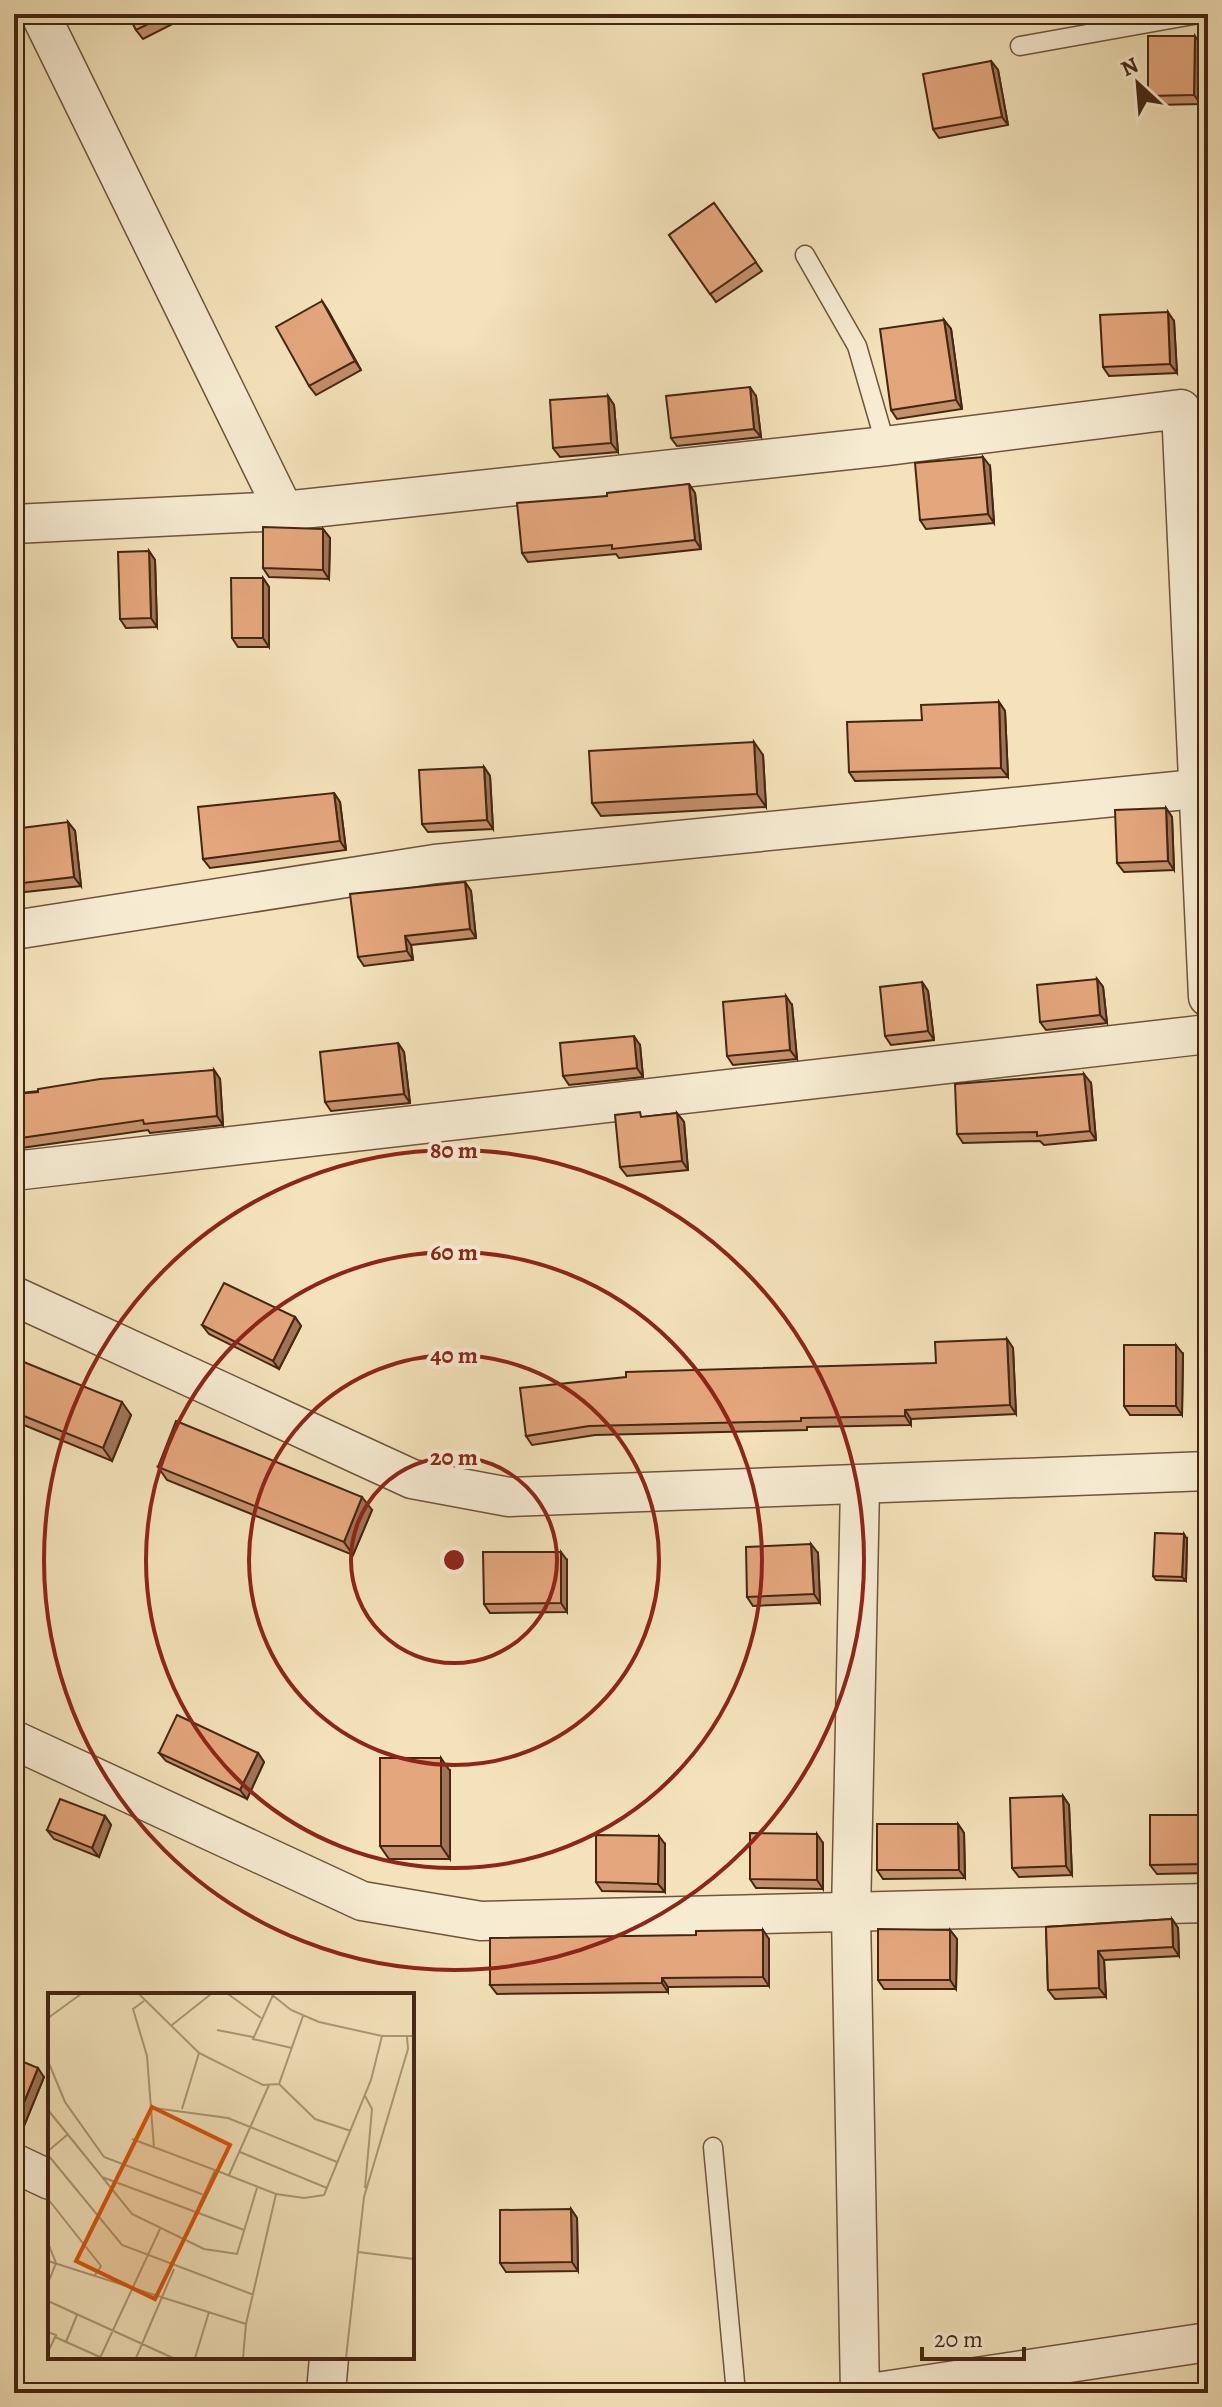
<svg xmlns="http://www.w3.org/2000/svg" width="1222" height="2407" viewBox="0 0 1222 2407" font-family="Alegreya,serif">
  <rect width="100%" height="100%" fill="#f3e2ba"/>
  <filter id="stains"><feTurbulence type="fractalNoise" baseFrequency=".0025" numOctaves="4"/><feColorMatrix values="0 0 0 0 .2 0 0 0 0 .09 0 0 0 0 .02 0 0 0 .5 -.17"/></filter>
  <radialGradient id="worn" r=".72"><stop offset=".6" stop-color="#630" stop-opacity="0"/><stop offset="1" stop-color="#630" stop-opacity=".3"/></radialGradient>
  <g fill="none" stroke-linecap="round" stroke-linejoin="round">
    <g stroke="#70553b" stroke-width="21">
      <g id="service">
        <polyline points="1020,46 1199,14"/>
        <polyline points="805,255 857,346 886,446"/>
        <polyline points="713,2147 736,2393"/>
      </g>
    </g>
    <g stroke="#70553b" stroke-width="41">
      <g id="minor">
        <polyline points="40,14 284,511"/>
        <polyline points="14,524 284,511 886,446 1181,409 1208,997"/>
        <polyline points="14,930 435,864 1196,789"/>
        <polyline points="14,1171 1208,1034"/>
        <polyline points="14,1296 412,1479 509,1497 1208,1471"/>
        <polyline points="860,1487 851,1914 860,2393"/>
        <polyline points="14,1740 362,1901 481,1921 1208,1903"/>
        <polyline points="14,2163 50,2180"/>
        <polyline points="326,2393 329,2357"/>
        <polyline points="870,2393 1208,2342"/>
      </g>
    </g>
    <use href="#service" stroke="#f7ecd2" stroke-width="18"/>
    <use href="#minor" stroke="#f7ecd2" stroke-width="38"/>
  </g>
  <g fill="#c48f6b" stroke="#442611" stroke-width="2">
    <polygon points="128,14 192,14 143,39 136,30"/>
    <polygon points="1201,45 1201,104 1154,105 1148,96"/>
    <polygon points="991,61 998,70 1008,125 939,138 933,129"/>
    <polygon points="714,203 762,271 716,302 669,235"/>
    <polygon points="322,301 361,370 316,395 309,386"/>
    <polygon points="944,320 951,329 962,409 897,419 891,410"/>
    <polygon points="1174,321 1177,373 1109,376 1103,367"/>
    <polygon points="608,396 614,405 618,452 560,457 553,448"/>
    <polygon points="756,396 761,437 677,446 671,438"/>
    <polygon points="990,466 994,523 926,529 920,520"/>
    <polygon points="689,484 695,493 701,549 619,558 616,554 528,562 522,553 607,496"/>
    <polygon points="323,529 330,538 329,579 269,577 263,568"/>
    <polygon points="149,551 155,560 157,627 126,628 120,619"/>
    <polygon points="263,578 269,587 269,647 238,647 232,638"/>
    <polygon points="999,702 1005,711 1008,777 855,781 849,772 922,720"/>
    <polygon points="763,755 766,807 601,816 592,803"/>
    <polygon points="484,767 490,776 493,829 428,832 422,824"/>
    <polygon points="334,793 340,802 346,850 210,868 203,859"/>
    <polygon points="1166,808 1172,817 1174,870 1124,872 1117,863"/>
    <polygon points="68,822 75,831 81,886 16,893 14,890 14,884"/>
    <polygon points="465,882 471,891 476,938 411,945 413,960 364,966 358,957"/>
    <polygon points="1097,979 1103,987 1107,1023 1046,1030 1040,1022"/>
    <polygon points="922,982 928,991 934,1040 891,1045 885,1036"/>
    <polygon points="792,1005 797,1059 733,1065 727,1056"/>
    <polygon points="398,1043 404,1052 410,1103 331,1111 325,1102"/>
    <polygon points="640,1045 643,1077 569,1085 563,1076"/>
    <polygon points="214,1070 220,1079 223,1125 150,1133 148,1130 14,1149 14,1094"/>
    <polygon points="1091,1083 1096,1140 1044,1145 1040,1141 963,1143 957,1134"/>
    <polygon points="677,1113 684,1122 688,1170 627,1176 620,1167 644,1117"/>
    <polygon points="295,1317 301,1326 279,1369 209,1334 202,1325"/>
    <polygon points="1007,1339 1013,1348 1016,1414 911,1419 911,1425 807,1427 807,1430 595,1435 532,1445 526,1436 936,1363"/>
    <polygon points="1183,1354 1182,1415 1130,1415 1124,1406"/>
    <polygon points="14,1358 131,1415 112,1461 14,1421"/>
    <polygon points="158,1467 372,1510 353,1555 167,1480"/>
    <polygon points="1187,1539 1186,1581 1156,1580 1153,1576"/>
    <polygon points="818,1553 820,1603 753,1606 747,1597"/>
    <polygon points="567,1560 567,1612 490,1613 484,1604"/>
    <polygon points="159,1753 258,1753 264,1762 247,1799 166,1761"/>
    <polygon points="450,1771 450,1859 389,1859 380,1846"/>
    <polygon points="1063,1796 1069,1805 1072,1875 1019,1877 1012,1868"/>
    <polygon points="1208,1815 1208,1873 1157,1874 1150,1865"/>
    <polygon points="105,1816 111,1825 99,1857 54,1839 47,1830"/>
    <polygon points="958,1824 964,1833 965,1878 883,1879 877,1870"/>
    <polygon points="823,1843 823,1889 756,1888 750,1879"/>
    <polygon points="665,1844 665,1892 602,1891 596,1882"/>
    <polygon points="1172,1919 1178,1928 1179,1956 1104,1960 1106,1997 1055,1999 1048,1990 1046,1927"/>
    <polygon points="950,1930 957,1939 956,1989 884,1989 878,1980"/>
    <polygon points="769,1939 769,1986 668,1987 668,1992 497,1994 490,1985"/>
    <polygon points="14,2058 44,2077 24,2126 14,2122"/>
    <polygon points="571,2209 577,2218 578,2271 506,2272 500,2263"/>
  </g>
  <g fill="#a07457" stroke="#442611" stroke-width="2">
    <polygon points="1195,36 1201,45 1201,104 1194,95"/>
    <polygon points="991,61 998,70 1008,125 1002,117"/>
    <polygon points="322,301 328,310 361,370 355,361"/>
    <polygon points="1168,312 1174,321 1177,373 1170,364"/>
    <polygon points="944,320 951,329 962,409 956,400"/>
    <polygon points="750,387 756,396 761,437 754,429"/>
    <polygon points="608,396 614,405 618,452 611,443"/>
    <polygon points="983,457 990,466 994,523 988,514"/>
    <polygon points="689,484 695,493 701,549 695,540"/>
    <polygon points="323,529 330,538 329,579 323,570"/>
    <polygon points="149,551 155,560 157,627 151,618"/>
    <polygon points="263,578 269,587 269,647 263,638"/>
    <polygon points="999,702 1005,711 1008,777 1001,768"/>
    <polygon points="754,742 763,755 766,807 757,794"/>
    <polygon points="484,767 490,776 493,829 487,820"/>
    <polygon points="334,793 340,802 346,850 340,841"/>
    <polygon points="1166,808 1172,817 1174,870 1168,861"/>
    <polygon points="68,822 75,831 81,886 74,877"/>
    <polygon points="465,882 471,891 476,938 470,929"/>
    <polygon points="405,936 411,945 413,960 407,951"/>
    <polygon points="1097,979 1103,987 1107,1023 1100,1015"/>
    <polygon points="922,982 928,991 934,1040 928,1031"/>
    <polygon points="786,996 792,1005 797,1059 790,1050"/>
    <polygon points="634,1036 640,1045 643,1077 637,1068"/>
    <polygon points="398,1043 404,1052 410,1103 404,1094"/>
    <polygon points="214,1070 220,1079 223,1125 217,1116"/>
    <polygon points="1084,1074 1091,1083 1096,1140 1090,1131"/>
    <polygon points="677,1113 684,1122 688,1170 682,1161"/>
    <polygon points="295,1317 301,1326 279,1369 273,1361"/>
    <polygon points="1007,1339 1013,1348 1016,1414 1010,1405"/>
    <polygon points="1176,1345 1183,1354 1182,1415 1176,1406"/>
    <polygon points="122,1402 131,1415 112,1461 103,1448"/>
    <polygon points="905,1410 911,1419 911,1425 905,1416"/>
    <polygon points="362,1497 372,1510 353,1555 344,1542"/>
    <polygon points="1184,1534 1187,1539 1186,1581 1182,1577"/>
    <polygon points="811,1544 818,1553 820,1603 814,1594"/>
    <polygon points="561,1552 567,1560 567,1612 561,1603"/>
    <polygon points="258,1753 264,1762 247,1799 240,1790"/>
    <polygon points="441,1758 450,1771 450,1859 441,1846"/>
    <polygon points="1063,1796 1069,1805 1072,1875 1066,1866"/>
    <polygon points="105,1816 111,1825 99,1857 92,1848"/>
    <polygon points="958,1824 964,1833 965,1878 959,1870"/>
    <polygon points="817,1834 823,1843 823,1889 817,1880"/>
    <polygon points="659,1836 665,1844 665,1892 658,1884"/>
    <polygon points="1172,1919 1178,1928 1179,1956 1173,1947"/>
    <polygon points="763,1930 769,1939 769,1986 763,1977"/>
    <polygon points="950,1930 957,1939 956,1989 950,1980"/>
    <polygon points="1098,1951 1104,1960 1106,1997 1099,1988"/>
    <polygon points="662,1978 668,1987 668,1992 662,1983"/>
    <polygon points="38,2068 44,2077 24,2126 18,2117"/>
    <polygon points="571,2209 577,2218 578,2271 572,2262"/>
  </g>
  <g fill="#e4a67c" stroke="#442611" stroke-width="2">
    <polygon points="128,14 169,14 136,30"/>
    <polygon points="1148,36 1195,36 1194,95 1148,96"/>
    <polygon points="991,61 1002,117 933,129 923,74"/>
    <polygon points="714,203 756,262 710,294 669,235"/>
    <polygon points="322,301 355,361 309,386 276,327"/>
    <polygon points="1168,312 1170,364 1103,367 1100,315"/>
    <polygon points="944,320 956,400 891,410 880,329"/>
    <polygon points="750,387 754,429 671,438 666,396"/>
    <polygon points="608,396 611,443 553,448 550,400"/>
    <polygon points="983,457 988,514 920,520 915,463"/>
    <polygon points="689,484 695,540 612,549 612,545 522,553 517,503 607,496 607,493"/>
    <polygon points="263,527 323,529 323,570 263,568"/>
    <polygon points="149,551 151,618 120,619 118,552"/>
    <polygon points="231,578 263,578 263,638 232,638"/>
    <polygon points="999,702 1001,768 849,772 847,722 922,720 921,705"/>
    <polygon points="754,742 757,794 592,803 589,751"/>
    <polygon points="484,767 487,820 422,824 419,770"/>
    <polygon points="334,793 340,841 203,859 198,807"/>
    <polygon points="1166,808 1168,861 1117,863 1115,810"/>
    <polygon points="68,822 74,877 14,884 14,829"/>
    <polygon points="465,882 470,929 405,936 407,951 358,957 350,894"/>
    <polygon points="1097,979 1100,1015 1040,1022 1037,985"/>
    <polygon points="922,982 928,1031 885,1036 880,987"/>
    <polygon points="786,996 790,1050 727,1056 723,1002"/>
    <polygon points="634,1036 637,1068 563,1076 560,1043"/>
    <polygon points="398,1043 404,1094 325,1102 320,1052"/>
    <polygon points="214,1070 217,1116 144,1124 143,1120 14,1139 14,1094 38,1092 38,1089 100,1079"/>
    <polygon points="1084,1074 1090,1131 1037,1136 1037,1132 957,1134 955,1084"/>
    <polygon points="640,1112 641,1117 677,1113 682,1161 620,1167 615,1115"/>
    <polygon points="224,1283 295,1317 273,1361 202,1325"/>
    <polygon points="1007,1339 1010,1405 905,1410 905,1416 801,1418 801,1421 589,1426 526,1436 520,1388 626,1377 626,1372 936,1363 935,1342"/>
    <rect x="1124" y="1345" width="52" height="61"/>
    <polygon points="14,1358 122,1402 103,1448 14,1412"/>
    <polygon points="176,1421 362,1497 344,1542 158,1467"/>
    <polygon points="1155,1533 1184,1534 1182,1577 1153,1576"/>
    <polygon points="811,1544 814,1594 747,1597 746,1547"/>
    <polygon points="483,1552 561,1552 561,1603 484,1604"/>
    <polygon points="177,1715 258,1753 240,1790 159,1753"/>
    <rect x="380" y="1758" width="61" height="88"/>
    <polygon points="1063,1796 1066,1866 1012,1868 1010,1798"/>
    <polygon points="60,1799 105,1816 92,1848 47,1830"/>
    <polygon points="1150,1815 1208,1815 1208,1864 1150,1865"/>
    <polygon points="877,1824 958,1824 959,1870 877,1870"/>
    <polygon points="750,1833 817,1834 817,1880 750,1879"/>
    <polygon points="596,1835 659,1836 658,1884 596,1882"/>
    <polygon points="1172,1919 1173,1947 1098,1951 1099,1988 1048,1990 1046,1927"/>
    <polygon points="878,1929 950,1930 950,1980 878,1980"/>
    <polygon points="763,1930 763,1977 662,1978 662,1983 490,1985 490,1938 696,1935 696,1931"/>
    <polygon points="14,2058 38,2068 18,2117 14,2115"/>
    <polygon points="1205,2196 1208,2196 1208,2244"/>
    <polygon points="571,2209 572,2262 500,2263 500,2210"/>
  </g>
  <g fill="none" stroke="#8f2418" stroke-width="4">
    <circle cx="454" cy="1560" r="103"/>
    <circle cx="454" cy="1560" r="205"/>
    <circle cx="454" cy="1560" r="308"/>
    <circle cx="454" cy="1560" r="410"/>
  </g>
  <g transform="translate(48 1993)">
    <rect width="366" height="366" fill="#f3e2ba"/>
    <path fill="none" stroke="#ad9776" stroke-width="2" d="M91,1L151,60L215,92L231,91L255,23M180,1L213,25M223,1L243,17L271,29L334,43H366M225,2L205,46L244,55M96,8L85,16L99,63L106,155M0,25L33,1M124,32L163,1M169,37L205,44M0,68L17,109L56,164L156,202M231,91L267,126L303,138M106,115L180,125L289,169M134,116L151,60M0,117L84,221L156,256L189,261L209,195M84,146L167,177L136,246M0,158L19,142M192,159L279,195M0,162L74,252L206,302M167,177L228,201L256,205L276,202L323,87L334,43M181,182L221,92M54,184L196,237M317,195L324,116L317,103M0,206L53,273L47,282M0,250L8,270L0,290M310,259L366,266M0,268L198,331M0,308L125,365M0,339L8,342L0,359M7,344L52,364M18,349L29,322M52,365L112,236M88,365L126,276M147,365L161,319M195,365L198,331L228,201M298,365L316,204L360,56L359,44"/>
    <path fill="#d8540c" fill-opacity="0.15" stroke="#d8540c" stroke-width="4" d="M104,114L182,152L107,306L28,268Z"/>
    <rect width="366" height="366" fill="none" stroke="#442611" stroke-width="4"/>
  </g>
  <circle cx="454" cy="1560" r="12" fill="#8f2418" stroke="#f7ecd2" stroke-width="4"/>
  <g font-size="24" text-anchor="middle" font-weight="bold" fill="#8f2418" stroke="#f7ecd2" stroke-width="8" stroke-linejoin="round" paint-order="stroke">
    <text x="454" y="1158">80 m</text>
    <text x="454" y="1260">60 m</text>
    <text x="454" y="1363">40 m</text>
    <text x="454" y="1465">20 m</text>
  </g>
  <rect width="1222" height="2407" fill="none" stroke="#f3e2ba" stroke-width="48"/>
  <rect x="16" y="16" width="1190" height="2375" fill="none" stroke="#442611" stroke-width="4"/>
  <rect x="24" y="24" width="1174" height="2359" fill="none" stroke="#442611" stroke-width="2"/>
  <g transform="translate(1138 84) rotate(334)" stroke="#f7ecd2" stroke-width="6" paint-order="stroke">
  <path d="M0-6L14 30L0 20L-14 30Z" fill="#442611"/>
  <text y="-12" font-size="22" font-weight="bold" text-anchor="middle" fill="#442611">N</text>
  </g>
  <path d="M922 2347v12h102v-12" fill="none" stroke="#442611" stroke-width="4"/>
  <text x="934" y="2347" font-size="24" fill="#442611" stroke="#f7ecd2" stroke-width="6" paint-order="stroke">20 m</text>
  <rect width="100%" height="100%" filter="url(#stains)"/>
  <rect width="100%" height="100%" fill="url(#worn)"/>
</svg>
